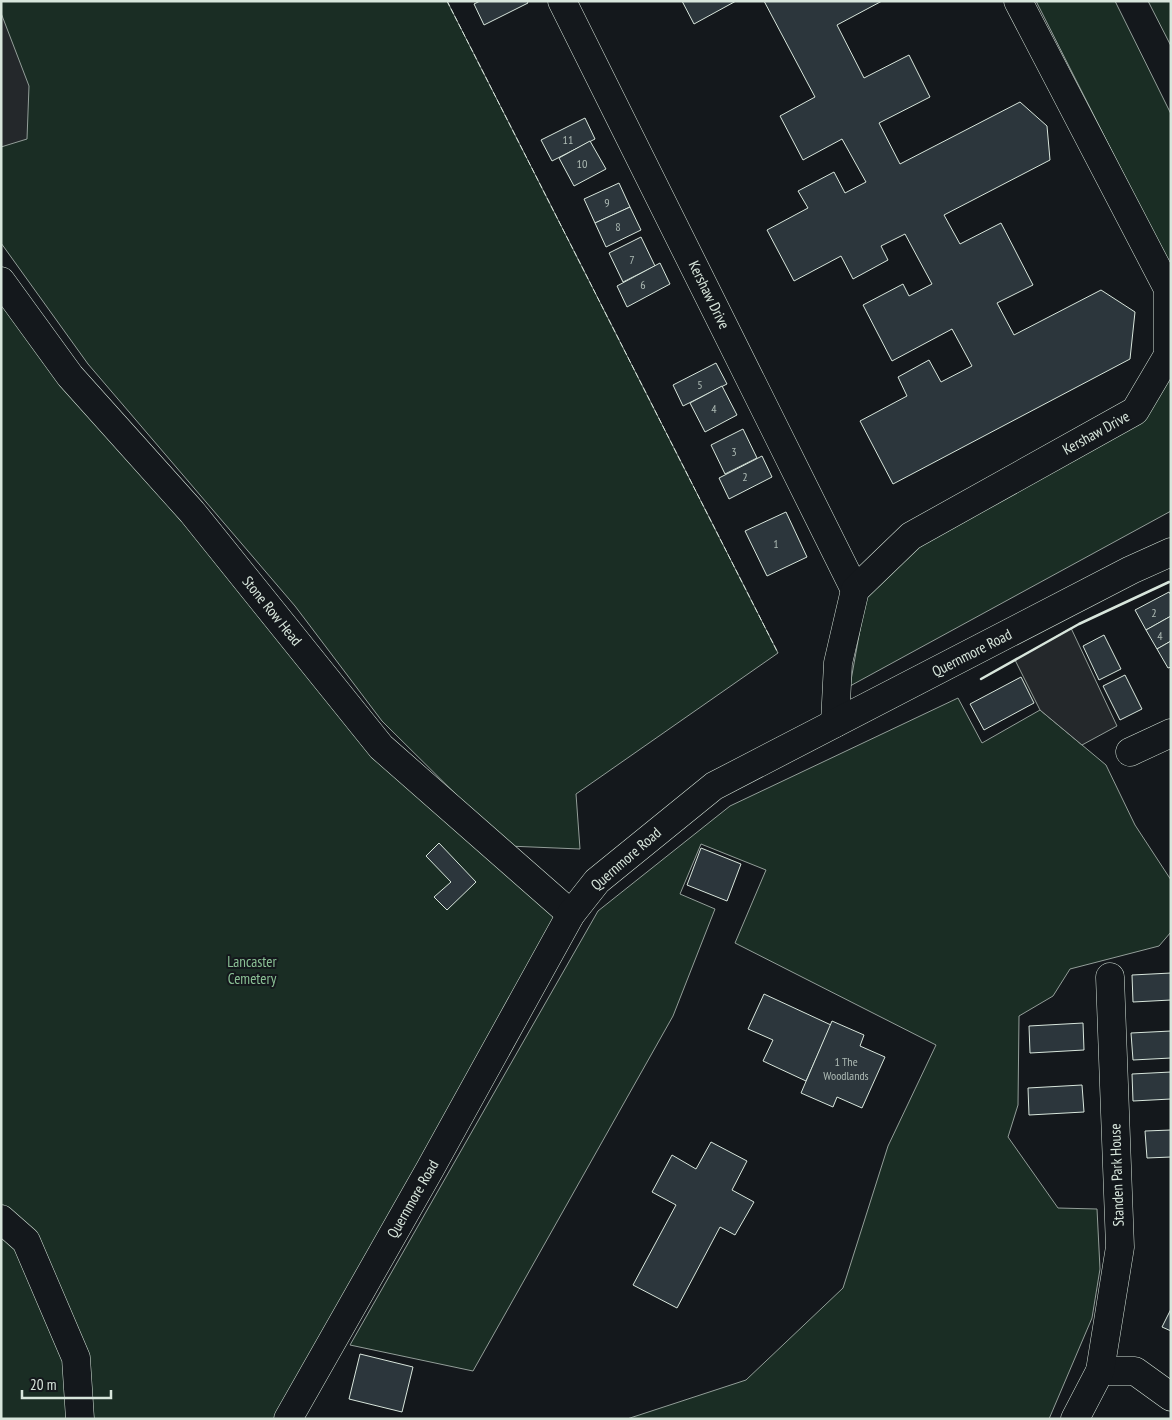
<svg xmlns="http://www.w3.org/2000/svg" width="1172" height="1420" viewBox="0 0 1172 1420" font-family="'PT Sans Narrow',sans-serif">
  <rect width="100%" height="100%" fill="#14181c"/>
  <g fill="#1a2d24" stroke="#939e99">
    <polygon points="1,1 447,1 778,653 576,794 580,849 508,846 382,721 295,606 88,364 1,243"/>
    <polygon points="1036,1 1115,1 1171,114 1171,268"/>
    <polygon points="1148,1 1171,1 1171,46"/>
    <polygon points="1,281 381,747 571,914 288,1419 1,1419"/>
    <polygon points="1171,375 1171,511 850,686 866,596 918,545"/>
    <polygon points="958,698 982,743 1040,710 1106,765 1135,825 1171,880 1171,932 1159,946 1070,969 1053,996 1019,1016 1018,1105 1008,1137 1058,1208 1097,1209 1100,1269 1092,1318 1049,1419 627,1419 746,1380 843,1288 888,1146 936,1045 735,943 766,870 701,844 680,894 715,909 673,1016 473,1371 350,1345 598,911 730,806"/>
  </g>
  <g fill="#24282b" stroke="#939e99">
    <polygon points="1,13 29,86 27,139 1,147"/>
    <polygon points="1071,628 1117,726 1082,745 1040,710 1015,660"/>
  </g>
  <g fill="#2c363c" stroke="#d8e6dc">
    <polygon points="480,1 527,1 528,3 484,25 474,4"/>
    <polygon points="682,1 736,1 694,24"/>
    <polygon points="764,1 882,1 837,25 864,78 909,55 930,97 879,123 900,164 1020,102 1047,126 1050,160 944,215 960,244 1001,223 1033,285 997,303 1014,335 1101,290 1135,312 1130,359 893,484 860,421 907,396 898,377 929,360 941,382 972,366 952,329 892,361 863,305 903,284 909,296 932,284 905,234 881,246 888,260 853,279 841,256 794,281 767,230 808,208 798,191 834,172 845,193 866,182 842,139 803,160 780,116 815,97"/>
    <polygon points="585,118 595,139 552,161 541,140"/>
    <polygon points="590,141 606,169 574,186 559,158"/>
    <polygon points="619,183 630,207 595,223 584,199"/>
    <polygon points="630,207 641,230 606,247 595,223"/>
    <polygon points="641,237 655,266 623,282 609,253"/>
    <polygon points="660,263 670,284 627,307 617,286"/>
    <polygon points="716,363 727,384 683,406 673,385"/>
    <polygon points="722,386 737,415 705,432 690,403"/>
    <polygon points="743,429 757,458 725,474 711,445"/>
    <polygon points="762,456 772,477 729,499 719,478"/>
    <polygon points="786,512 807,557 767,576 745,531"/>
    <polygon points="1169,592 1171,595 1171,616 1146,630 1135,610"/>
    <polygon points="1171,616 1171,641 1157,649 1146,630"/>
    <polygon points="1104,635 1121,669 1099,680 1083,646"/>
    <polygon points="1171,641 1171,667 1168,668 1157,649"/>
    <polygon points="1125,675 1142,709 1120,720 1103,686"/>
    <polygon points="1021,677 1034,703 984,730 970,704"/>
    <polygon points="439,843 476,882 447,910 434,897 451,882 426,856"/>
    <polygon points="701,848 741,864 727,901 687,885"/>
    <polygon points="1171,973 1171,1000 1133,1002 1132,975"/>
    <polygon points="764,994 831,1025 806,1081 763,1061 773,1040 748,1029"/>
    <polygon points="832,1021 864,1035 860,1046 885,1057 862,1108 837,1097 833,1107 801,1093"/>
    <polygon points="1083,1023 1084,1050 1030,1053 1029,1026"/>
    <polygon points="1171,1031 1171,1058 1133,1060 1131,1033"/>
    <polygon points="1171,1072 1171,1099 1133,1101 1132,1074"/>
    <polygon points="1082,1085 1084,1112 1029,1115 1028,1088"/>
    <polygon points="1171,1130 1171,1157 1147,1158 1145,1131"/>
    <polygon points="711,1142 747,1161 732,1190 754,1202 735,1235 720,1227 677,1308 633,1285 676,1205 652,1192 672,1155 696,1169"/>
    <polygon points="1171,1309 1171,1331 1162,1327"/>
    <polygon points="360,1354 413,1367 402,1412 349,1399"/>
  </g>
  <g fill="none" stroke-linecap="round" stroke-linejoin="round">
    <g stroke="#d8e6dc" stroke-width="29">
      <g id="minor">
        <polyline points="562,1 855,590"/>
        <polyline points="1,281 70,376 192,512 381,747 571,914"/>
        <polyline points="835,723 838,663 855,590 911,536 1135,411 1168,355 1168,289 1018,1"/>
        <polyline points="1130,752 1171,733"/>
        <polyline points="1,1219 26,1241 76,1358 80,1419"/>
        <polyline points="1100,1371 1135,1371 1171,1397"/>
        <polyline points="288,1419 430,1169 571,914 597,881 714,786 1131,570 1171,552"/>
        <polyline points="1075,1419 1100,1371 1120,1247 1110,977"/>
      </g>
    </g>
    <use href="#minor" stroke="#14181c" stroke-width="28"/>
    <polyline stroke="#d8e6dc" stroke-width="1" stroke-dasharray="6 2.5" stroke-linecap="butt" points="447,1 778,653"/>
    <polyline stroke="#d8e6dc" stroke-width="2.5" points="981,679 1079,624 1169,582"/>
  </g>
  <g text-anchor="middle" stroke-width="4" stroke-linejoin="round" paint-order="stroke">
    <g font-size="12" fill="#adbab4">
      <text x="568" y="144">11</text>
      <text x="582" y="168">10</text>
      <text x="607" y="207">9</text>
      <text x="618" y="231">8</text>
      <text x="632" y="264">7</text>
      <text x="643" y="289">6</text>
      <text x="700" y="389">5</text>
      <text x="714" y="413">4</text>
      <text x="734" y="456">3</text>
      <text x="745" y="481">2</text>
      <text x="776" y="548">1</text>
      <text x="1154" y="617">2</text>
      <text x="1160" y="640">4</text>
      <text x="846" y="1066">1 The<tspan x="846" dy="14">Woodlands</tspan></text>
    </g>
    <g font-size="15" fill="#d8e6dc" stroke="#14181c">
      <text transform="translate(709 295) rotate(64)" y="5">Kershaw Drive</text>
      <text transform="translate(1096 433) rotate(-29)" y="5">Kershaw Drive</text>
      <text transform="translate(272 611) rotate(51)" y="5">Stone Row Head</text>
      <text transform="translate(972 653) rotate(-27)" y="5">Quernmore Road</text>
      <text transform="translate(626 859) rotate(-41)" y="5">Quernmore Road</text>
      <text transform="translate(1117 1175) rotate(-92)" y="5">Standen Park House</text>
      <text transform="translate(413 1199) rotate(-60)" y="5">Quernmore Road</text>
    </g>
    <g font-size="15" fill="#8ac095" stroke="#14181c">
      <text x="252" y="967">Lancaster<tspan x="252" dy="17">Cemetery</tspan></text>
    </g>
  </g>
  <rect width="1172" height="1420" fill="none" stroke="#d8e6dc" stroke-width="5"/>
  <path d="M22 1390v8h89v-8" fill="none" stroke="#d8e6dc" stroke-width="2.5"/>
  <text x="30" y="1390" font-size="15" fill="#d8e6dc" stroke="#14181c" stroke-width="4" paint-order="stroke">20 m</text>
</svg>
